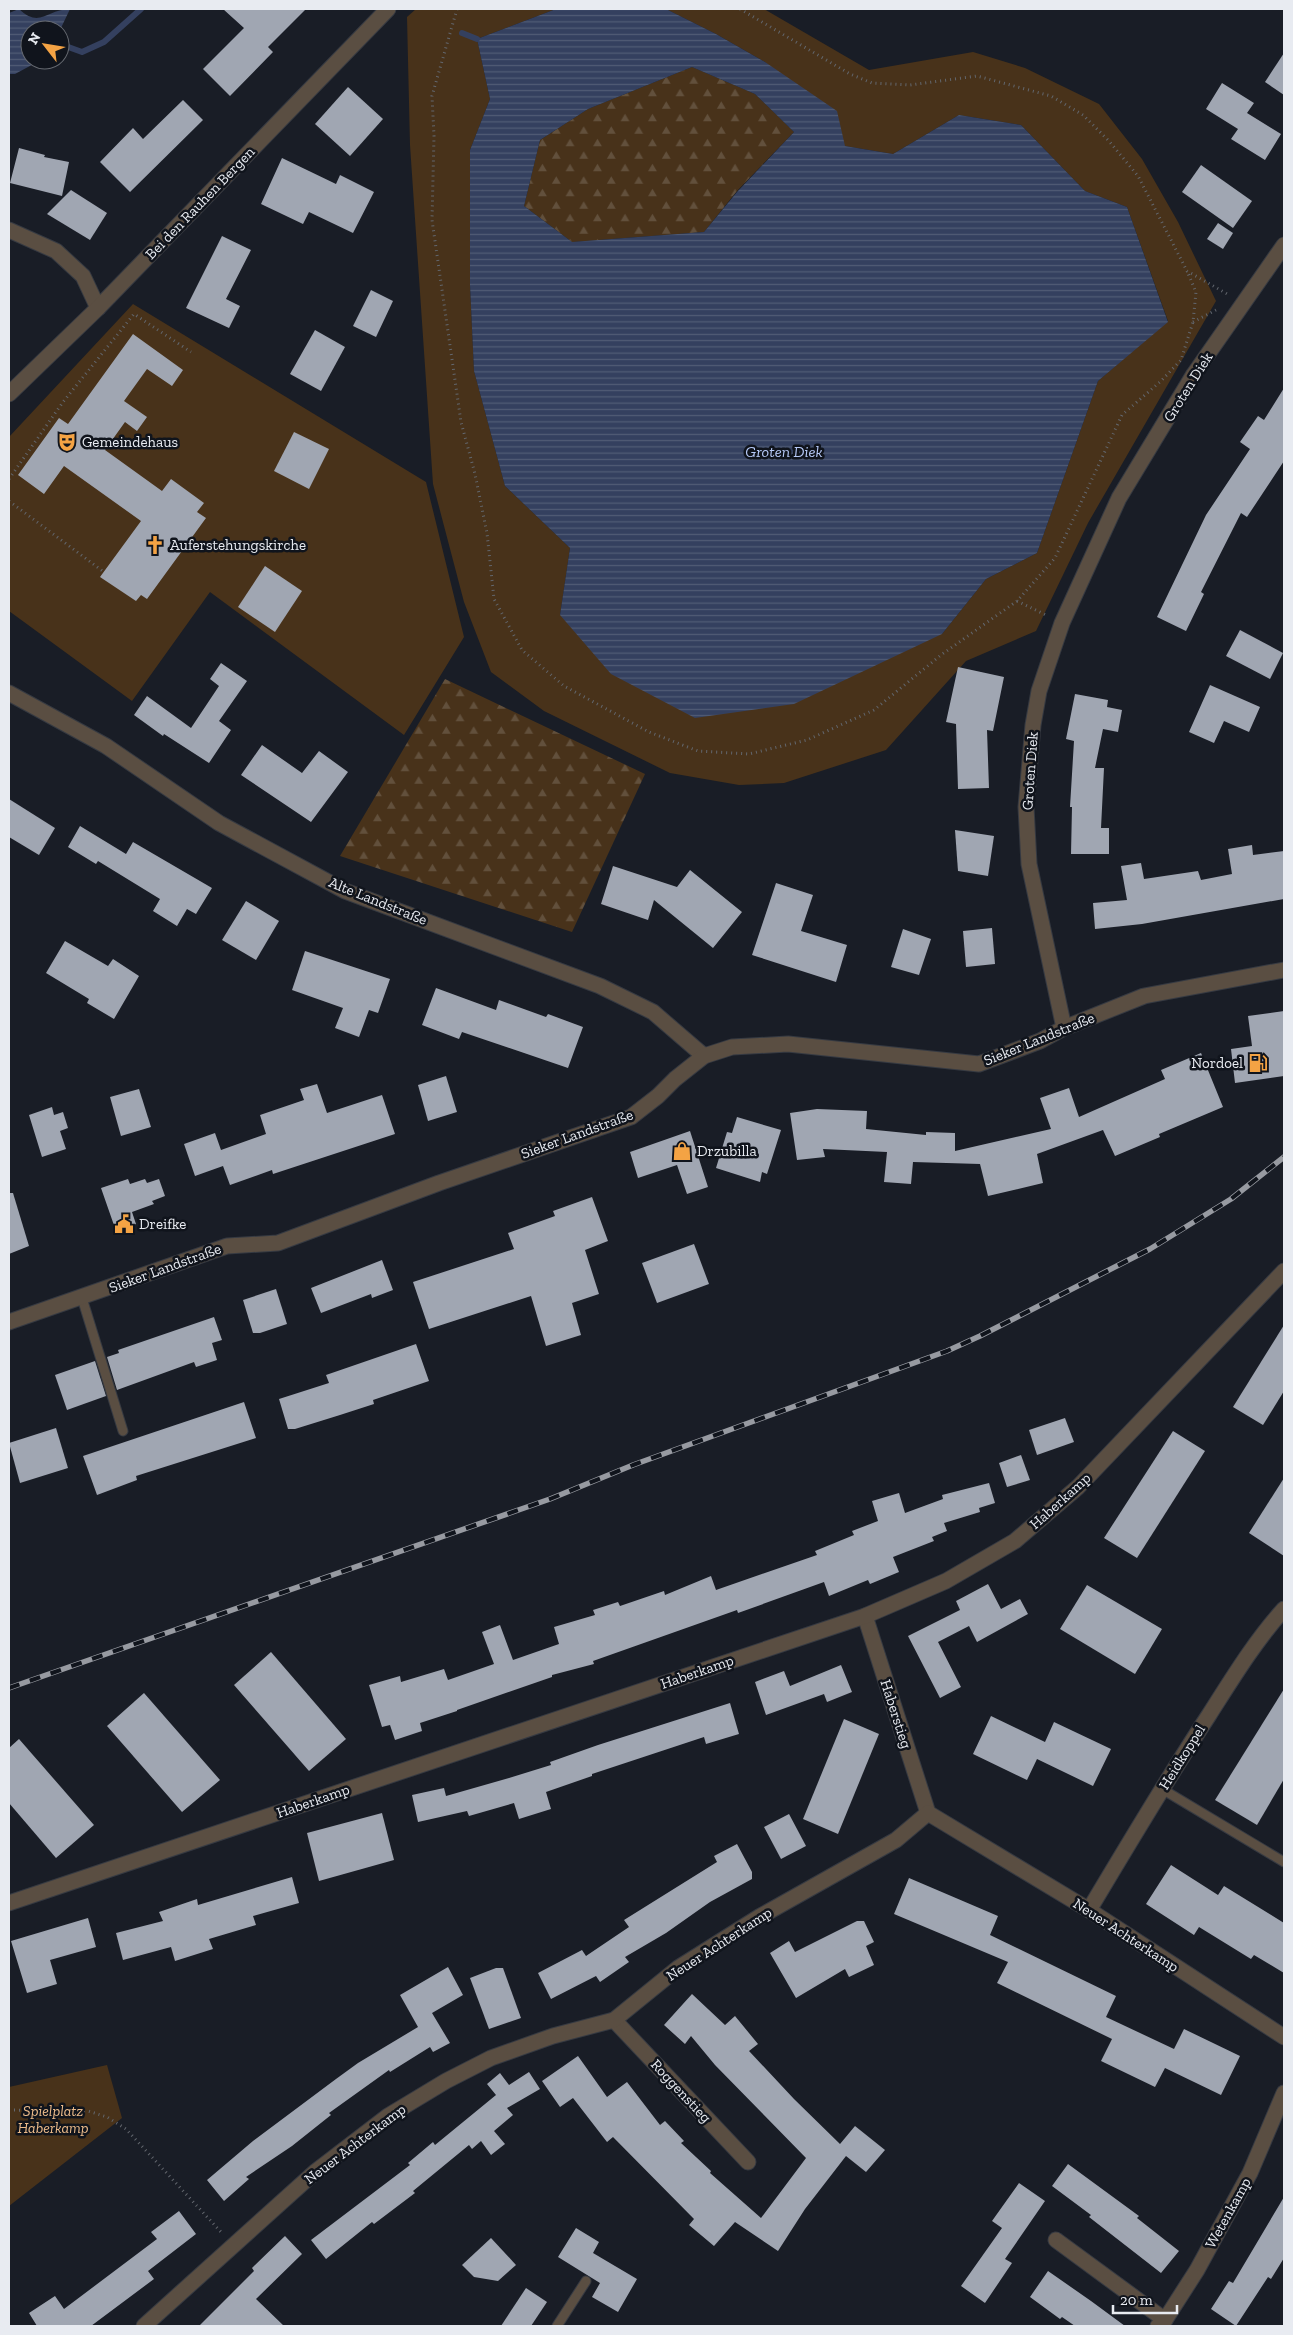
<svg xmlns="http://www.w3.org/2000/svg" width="1293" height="2335" viewBox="0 0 1293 2335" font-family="'Zilla Slab',serif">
  <defs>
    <pattern id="forest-firs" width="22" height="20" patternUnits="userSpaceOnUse" patternTransform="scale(1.25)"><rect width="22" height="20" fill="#48321a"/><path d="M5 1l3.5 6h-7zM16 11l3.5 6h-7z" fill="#62503c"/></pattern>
    <pattern id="water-rules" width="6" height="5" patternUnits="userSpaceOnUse" patternTransform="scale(1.25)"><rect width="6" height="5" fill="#34405f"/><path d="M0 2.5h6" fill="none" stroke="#515c76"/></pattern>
  </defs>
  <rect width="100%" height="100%" fill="#191d26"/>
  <g fill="url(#forest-firs)">
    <polygon points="692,67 755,94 794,132 737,191 704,232 572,242 524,206 540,140 588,109"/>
    <polygon points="445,679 645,774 572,932 340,856"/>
  </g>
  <g fill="#48321a">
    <polygon points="416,9 556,9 477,39 490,99 470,150 470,285 474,371 505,486 570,548 560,615 942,634 986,579 1037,553 1098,381 1168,321 1127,207 1085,191 1021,125 959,115 893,154 845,146 765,62 716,34 666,9 764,9 869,70 973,52 1025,68 1099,104 1142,159 1178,222 1216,301 1088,523 1036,631 966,661 886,750 784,783 739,785 670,773 544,711 491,672 464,602 433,484 410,145 407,17"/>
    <polygon points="133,304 426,482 464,637 404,735 210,592 132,701 9,611 9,437"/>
    <polygon points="107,2065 122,2118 9,2206 9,2087"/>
  </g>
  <g fill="url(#water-rules)" fill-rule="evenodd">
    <path d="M19,9C40,29 47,9 70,9L60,30H30V60H41L15,74H9V13Z"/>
    <path d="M556,9H666L716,34L765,62L837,111L845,146L893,154L959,115L1021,125L1085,191L1127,207L1168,322L1098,381L1037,553L986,579L942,634L794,704L695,718L611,674L560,615L570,548L505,486L474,371L470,285V150L490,99L477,39ZM692,67L755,94L794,132L737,192L704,232L572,242L524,206L540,140L588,109Z"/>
  </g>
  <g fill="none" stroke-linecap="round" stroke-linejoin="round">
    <g stroke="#34405f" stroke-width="6">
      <polyline points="462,33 477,39"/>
      <polyline points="60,44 82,52 104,42 141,9"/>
    </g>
  </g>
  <g fill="#a0a6b2">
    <polygon points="223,9 306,9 268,47 273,52 230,96 203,69 244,28"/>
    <polygon points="1284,53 1284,95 1265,82"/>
    <polygon points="1222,83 1254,103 1247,113 1281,134 1265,160 1231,139 1238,129 1206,109"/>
    <polygon points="348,87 383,119 350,156 315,124"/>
    <polygon points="183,100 203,120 130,192 100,162 133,128 143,139"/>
    <polygon points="19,148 45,155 44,157 69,162 62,196 10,183"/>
    <polygon points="282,158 336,184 340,175 374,192 353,233 309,212 303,224 261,204"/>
    <polygon points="1201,165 1252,201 1233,228 1182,192"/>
    <polygon points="71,190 107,213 90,240 47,214"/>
    <polygon points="1218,223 1233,233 1223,249 1207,239"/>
    <polygon points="222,236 251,250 226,299 240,306 229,328 186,308"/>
    <polygon points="371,290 393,301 376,337 353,326"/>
    <polygon points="315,330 345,347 321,391 290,374"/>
    <polygon points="133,334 183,370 172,386 147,369 124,401 147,417 137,431 125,422 105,450 162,491 171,479 204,503 197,512 206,518 147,599 141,595 136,601 100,577 141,521 64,466 44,494 18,475 59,418 68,424"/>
    <polygon points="1284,388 1284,461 1247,517 1241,513 1201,592 1204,594 1186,631 1157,617 1206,515 1250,449 1240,442 1258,416 1264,420"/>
    <polygon points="294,432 329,449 309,489 274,471"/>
    <polygon points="265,566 302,591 275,632 238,607"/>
    <polygon points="1240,630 1283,653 1270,679 1226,656"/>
    <polygon points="221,663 247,681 219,721 231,730 209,763 164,734 163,736 134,715 147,696 191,728 219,686 210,679"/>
    <polygon points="958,667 1004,677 993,731 987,730 989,788 958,789 956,724 946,722"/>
    <polygon points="1210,685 1260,707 1249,732 1224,721 1214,743 1189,732"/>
    <polygon points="1075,694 1108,700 1107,707 1122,710 1118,732 1103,729 1095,768 1104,768 1101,828 1109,828 1109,854 1071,854 1072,807 1070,807 1074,741 1066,739"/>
    <polygon points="262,745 302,773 319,751 348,772 311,822 241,775"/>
    <polygon points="9,799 55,828 39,855 9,837"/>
    <polygon points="80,826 126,854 133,842 212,888 196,914 187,909 177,926 153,911 160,899 98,861 96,864 68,847"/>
    <polygon points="955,830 994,836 988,876 958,871"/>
    <polygon points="1252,845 1253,855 1284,851 1284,899 1142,924 1095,929 1093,903 1127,900 1121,866 1141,863 1144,879 1198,871 1201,880 1232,874 1228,849"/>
    <polygon points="613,866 677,887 690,870 742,912 713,948 654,900 648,920 601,904"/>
    <polygon points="776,883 813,895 801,931 847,945 836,982 752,955"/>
    <polygon points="246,901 279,921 256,960 222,940"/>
    <polygon points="992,928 995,964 966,967 963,931"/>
    <polygon points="903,929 931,939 919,975 891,967"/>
    <polygon points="65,941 108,966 113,959 139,976 114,1019 87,1003 89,999 46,973"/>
    <polygon points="305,951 390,979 378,1013 369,1010 359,1037 335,1028 343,1008 292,990"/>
    <polygon points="436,988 496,1010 499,1000 546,1017 548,1014 583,1027 568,1068 462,1032 459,1039 422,1025"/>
    <polygon points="1284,1011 1284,1076 1235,1083 1231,1049 1252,1046 1248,1016"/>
    <polygon points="1201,1053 1223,1107 1159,1134 1160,1137 1115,1156 1103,1130 1037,1154 1043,1183 988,1196 980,1164 913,1162 911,1184 884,1182 887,1152 823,1149 825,1157 797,1160 790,1113 817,1109 867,1111 866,1129 926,1135 926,1132 955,1133 955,1151 1051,1129 1040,1098 1069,1088 1079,1117 1165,1079 1161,1070"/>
    <polygon points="446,1076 457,1112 428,1121 418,1085"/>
    <polygon points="317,1084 327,1113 382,1095 395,1134 273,1174 272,1170 230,1185 223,1166 195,1176 184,1144 215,1133 221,1150 266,1134 260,1115 304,1100 300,1089"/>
    <polygon points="139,1089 151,1127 121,1136 110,1097"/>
    <polygon points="52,1107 54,1115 63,1112 68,1128 60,1131 66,1149 42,1157 29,1115"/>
    <polygon points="737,1117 781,1130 767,1174 762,1172 760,1182 716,1168 727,1132 732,1133"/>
    <polygon points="690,1131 708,1187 687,1194 677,1165 638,1178 630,1152"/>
    <polygon points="128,1179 130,1184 145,1179 147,1183 159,1179 165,1196 152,1201 154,1204 132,1212 136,1224 116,1231 101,1188"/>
    <polygon points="9,1193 13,1193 29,1246 9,1254"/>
    <polygon points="592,1197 608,1241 585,1250 599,1294 572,1303 581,1335 546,1346 531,1296 429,1329 413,1282 514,1249 508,1233 555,1216 553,1211"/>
    <polygon points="694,1244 709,1284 657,1303 642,1263"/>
    <polygon points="382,1260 393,1290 372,1298 371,1294 321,1313 311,1288"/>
    <polygon points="276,1289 287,1324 260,1333 253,1333 243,1300"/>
    <polygon points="214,1317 222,1340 212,1343 217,1360 196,1367 194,1362 117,1390 107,1357 119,1353 118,1350"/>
    <polygon points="1284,1325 1284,1391 1263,1425 1233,1407"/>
    <polygon points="416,1344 429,1381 373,1400 374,1404 340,1415 295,1429 288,1429 279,1399 329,1383 326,1375"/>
    <polygon points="95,1361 106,1396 67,1410 55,1375"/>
    <polygon points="244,1402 256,1438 136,1476 137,1480 97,1495 83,1456"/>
    <polygon points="1065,1418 1074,1442 1037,1455 1029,1430"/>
    <polygon points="56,1428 68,1468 20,1483 9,1443"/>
    <polygon points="1173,1431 1205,1451 1137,1558 1104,1538"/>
    <polygon points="1021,1455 1030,1480 1007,1487 999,1463"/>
    <polygon points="1284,1478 1284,1556 1249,1533"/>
    <polygon points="989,1483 995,1503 979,1508 980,1512 944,1523 947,1531 932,1537 934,1541 893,1557 899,1572 870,1584 868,1580 829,1596 824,1582 738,1613 737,1610 593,1661 594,1664 552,1675 552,1677 457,1710 457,1711 420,1723 422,1731 395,1740 390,1725 382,1727 369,1685 400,1676 401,1682 444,1669 448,1680 494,1664 482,1632 500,1625 513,1660 559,1644 554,1627 595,1615 593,1610 618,1602 620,1606 664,1591 665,1595 711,1576 716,1590 817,1555 815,1551 854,1535 852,1531 878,1521 872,1501 899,1493 905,1513 943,1499 942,1495"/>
    <polygon points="988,1584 1001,1609 1020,1599 1028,1614 977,1642 969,1626 938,1642 961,1687 940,1698 908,1636 960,1610 956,1601"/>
    <polygon points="1087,1585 1162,1629 1135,1674 1060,1629"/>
    <polygon points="271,1652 346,1739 309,1771 234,1685"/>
    <polygon points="841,1665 852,1692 827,1702 824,1694 766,1715 755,1682 784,1671 790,1686"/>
    <polygon points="1284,1689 1284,1779 1257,1825 1215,1800"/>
    <polygon points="144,1693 220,1780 182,1812 107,1726"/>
    <polygon points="730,1703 739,1734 706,1744 704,1737 592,1774 592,1776 546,1792 551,1809 519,1819 514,1803 469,1816 467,1811 418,1822 412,1795 444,1788 446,1796 509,1778 551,1765 550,1762 598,1745"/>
    <polygon points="991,1716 1045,1742 1054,1722 1111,1749 1093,1786 1037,1759 1027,1780 973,1754"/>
    <polygon points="844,1719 879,1734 838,1834 803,1819"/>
    <polygon points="19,1739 94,1825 56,1858 9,1803 9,1748"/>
    <polygon points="382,1813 394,1860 319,1881 307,1833"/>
    <polygon points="789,1814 806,1846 781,1859 764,1827"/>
    <polygon points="737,1844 752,1872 752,1879 710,1902 666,1933 625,1957 629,1962 600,1982 596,1976 551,1999 538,1973 582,1950 586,1956 629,1927 624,1920 717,1862 714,1856"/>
    <polygon points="1171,1865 1218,1895 1224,1886 1284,1923 1284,1973 1254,1955 1251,1959 1199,1927 1194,1935 1146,1904"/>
    <polygon points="292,1877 299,1903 253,1916 256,1925 209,1939 213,1949 175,1961 171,1947 123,1960 116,1933 163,1921 159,1912 197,1899 198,1905"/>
    <polygon points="909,1878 998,1916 990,1935 1116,1996 1106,2017 1174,2049 1184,2029 1240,2056 1221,2095 1165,2068 1155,2087 1101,2061 1112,2039 997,1983 1008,1962 894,1914"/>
    <polygon points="88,1918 96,1947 50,1960 57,1984 27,1993 11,1941"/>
    <polygon points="857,1921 864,1921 874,1942 866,1946 874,1965 849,1977 845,1969 796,1998 770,1953 789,1941 795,1952"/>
    <polygon points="448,1967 463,1995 432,2013 450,2043 433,2052 430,2047 390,2072 389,2070 329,2113 331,2115 292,2146 246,2177 249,2179 224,2201 207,2180 253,2141 336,2079 358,2063 418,2027 400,1995"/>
    <polygon points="496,1968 503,1968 521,2018 489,2029 470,1978"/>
    <polygon points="692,1994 725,2025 735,2016 758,2044 749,2051 794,2099 840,2144 855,2126 885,2150 866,2172 846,2156 805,2209 778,2251 735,2222 714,2246 689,2225 694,2219 613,2137 607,2142 573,2098 560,2107 542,2081 578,2056 607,2097 627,2082 660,2125 665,2121 684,2141 681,2143 711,2171 710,2173 761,2218 806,2158 715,2065 691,2036 685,2044 664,2025"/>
    <polygon points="529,2072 540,2089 507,2108 513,2115 494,2131 505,2144 491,2155 481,2141 472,2149 469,2145 413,2191 415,2193 374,2224 372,2222 326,2259 311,2240 410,2165 408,2163 433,2142 435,2145 496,2095 487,2084 500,2073 509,2085"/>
    <polygon points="1068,2164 1139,2216 1137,2218 1179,2251 1161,2273 1089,2217 1091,2215 1052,2186"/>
    <polygon points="1019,2183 1045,2201 1005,2259 1012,2263 985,2303 961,2286 1002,2228 992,2221"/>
    <polygon points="1284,2197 1284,2258 1271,2279 1268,2277 1236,2326 1211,2309 1229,2281 1233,2283"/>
    <polygon points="179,2211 196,2234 148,2271 154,2279 91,2326 37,2326 29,2313 55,2296 64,2309 157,2239 151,2232"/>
    <polygon points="576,2228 599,2242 593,2253 637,2279 618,2312 592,2297 600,2283 558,2257"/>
    <polygon points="285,2236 302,2254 256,2299 284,2326 199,2326 254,2271 252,2268"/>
    <polygon points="491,2238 516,2265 498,2281 474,2277 462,2265"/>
    <polygon points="1048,2271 1091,2301 1125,2326 1075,2326 1062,2317 1060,2319 1030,2297"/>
    <polygon points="526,2288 547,2302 531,2326 501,2326"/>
  </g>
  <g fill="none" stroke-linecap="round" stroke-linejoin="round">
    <g stroke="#363a42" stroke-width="11">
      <g id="service">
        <polyline points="82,1298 123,1431"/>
        <polyline points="1162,1789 1284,1862"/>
        <polyline points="557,2326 586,2281"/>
      </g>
    </g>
    <g stroke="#363a42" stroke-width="17">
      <g id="minor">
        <polyline points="9,230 56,251 83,276 98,308"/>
        <polyline points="9,394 98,308 388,9"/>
        <polyline points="9,693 106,746 219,823 345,891 600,986 653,1012 704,1056"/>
        <polyline points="1064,1028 1029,864 1026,807 1033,725 1039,691 1062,623 1119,498 1194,374 1284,245"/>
        <polyline points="865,1616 928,1813"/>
        <polyline points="9,1903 865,1616 946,1581 1015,1541 1078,1487 1284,1271"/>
        <path d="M1089,1910C1128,1845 1167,1779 1209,1715C1232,1679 1255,1641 1284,1609"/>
        <polyline points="614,2020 748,2162"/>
        <polyline points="1056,2240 1165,2320"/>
        <polyline points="144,2326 315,2172 388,2116 446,2081 491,2058 553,2036 614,2020 678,1968 759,1917 896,1840 928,1813 1089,1910 1284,2037"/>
        <polyline points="1158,2326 1165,2320 1197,2270 1250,2173 1284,2093"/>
      </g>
    </g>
    <g stroke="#363a42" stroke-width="17">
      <polyline id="tertiary" points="9,1322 227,1246 278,1243 439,1183 631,1117 658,1096 675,1079 704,1056 732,1047 788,1044 979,1064 1040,1041 1064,1028 1144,996 1284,970"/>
    </g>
    <g stroke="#63676e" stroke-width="3" stroke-dasharray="1 4" stroke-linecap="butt">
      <polyline points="457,9 432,96 434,136 432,220 461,422 475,474 487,533 494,599 522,650 564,686 649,732 698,751 749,754 807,740 874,710 941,655 1017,601 1055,558 1122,415 1161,381 1181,360 1193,322 1196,292 1187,271"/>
      <polyline points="740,9 850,74 872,83 910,85 977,76 1051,96 1083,115 1109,141 1138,176 1187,271 1229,295"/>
      <polyline points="1193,322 1216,310"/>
      <polyline points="9,479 63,402 134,314 191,352"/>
      <polyline points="9,501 104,572"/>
      <polyline points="1017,601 1048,616"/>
      <polyline points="9,2110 88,2111 107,2117 126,2129 221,2232"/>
    </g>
    <use href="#service" stroke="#5a4e42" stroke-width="9"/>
    <use href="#minor" stroke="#5a4e42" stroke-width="15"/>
    <use href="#tertiary" stroke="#5a4e42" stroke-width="15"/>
    <g stroke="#979aa1" stroke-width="5.5">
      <polyline id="rail" points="9,1688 550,1499 633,1465 947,1351 980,1336 1150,1249 1231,1199 1284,1157"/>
    </g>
    <use href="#rail" stroke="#10141c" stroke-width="4" stroke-dasharray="11" stroke-linecap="butt"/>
  </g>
  <defs>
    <g id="theatre-bare" transform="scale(1.5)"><path d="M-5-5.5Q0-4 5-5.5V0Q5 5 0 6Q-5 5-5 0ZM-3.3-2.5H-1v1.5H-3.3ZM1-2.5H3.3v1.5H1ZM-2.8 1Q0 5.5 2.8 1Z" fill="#f4a344" stroke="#10141c" stroke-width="2.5" paint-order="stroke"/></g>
    <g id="church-bare" transform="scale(1.5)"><path d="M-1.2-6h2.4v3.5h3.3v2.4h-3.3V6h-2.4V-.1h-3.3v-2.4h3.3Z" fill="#f4a344" stroke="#10141c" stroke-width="2.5" paint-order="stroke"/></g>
    <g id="fuel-bare" transform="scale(1.5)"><path d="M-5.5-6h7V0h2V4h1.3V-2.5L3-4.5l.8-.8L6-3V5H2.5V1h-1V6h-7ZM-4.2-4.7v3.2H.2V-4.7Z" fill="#f4a344" stroke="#10141c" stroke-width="2.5" paint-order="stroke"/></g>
    <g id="shop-bare" transform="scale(1.5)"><path d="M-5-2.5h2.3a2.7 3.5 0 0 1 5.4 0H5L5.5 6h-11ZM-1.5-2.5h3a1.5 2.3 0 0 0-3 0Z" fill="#f4a344" stroke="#10141c" stroke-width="2.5" paint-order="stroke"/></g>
    <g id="civic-bare" transform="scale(1.5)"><path d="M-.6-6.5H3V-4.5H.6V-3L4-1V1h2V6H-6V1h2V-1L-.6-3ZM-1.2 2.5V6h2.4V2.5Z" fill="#f4a344" stroke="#10141c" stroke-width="2.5" paint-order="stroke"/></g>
  </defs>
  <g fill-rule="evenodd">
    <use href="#theatre-bare" x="67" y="442"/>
    <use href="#church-bare" x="155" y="545"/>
    <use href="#fuel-bare" x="1258" y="1063"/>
    <use href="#shop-bare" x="682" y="1151"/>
    <use href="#civic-bare" x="124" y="1224"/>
  </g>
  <g text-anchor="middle" stroke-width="5" stroke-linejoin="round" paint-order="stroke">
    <g font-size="15" fill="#e8ebf1" stroke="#10141c">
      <text transform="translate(200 203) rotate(-46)" y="5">Bei den Rauhen Bergen</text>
      <text transform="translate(1188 387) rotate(-58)" y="5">Groten Diek</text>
      <text transform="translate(1030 771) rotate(-86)" y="5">Groten Diek</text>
      <text transform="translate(378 901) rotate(22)" y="5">Alte Landstraße</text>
      <text transform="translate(1039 1039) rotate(-22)" y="5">Sieker Landstraße</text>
      <text transform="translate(577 1134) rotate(-20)" y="5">Sieker Landstraße</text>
      <text transform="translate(165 1268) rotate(-20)" y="5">Sieker Landstraße</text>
      <text transform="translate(1060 1501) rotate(-42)" y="5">Haberkamp</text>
      <text transform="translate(697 1672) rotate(-19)" y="5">Haberkamp</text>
      <text transform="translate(896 1714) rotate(72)" y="5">Haberstieg</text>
      <text transform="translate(1182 1757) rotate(-58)" y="5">Heidkoppel</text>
      <text transform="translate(313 1801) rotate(-19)" y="5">Haberkamp</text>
      <text transform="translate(1126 1935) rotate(33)" y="5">Neuer Achterkamp</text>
      <text transform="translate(719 1944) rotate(-33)" y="5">Neuer Achterkamp</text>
      <text transform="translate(681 2091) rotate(47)" y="5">Roggenstieg</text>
      <text transform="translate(355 2144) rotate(-37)" y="5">Neuer Achterkamp</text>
      <text transform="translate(1228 2213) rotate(-61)" y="5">Wetenkamp</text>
    </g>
    <g font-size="15" fill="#e8ebf1" stroke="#10141c" text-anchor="start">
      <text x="82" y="447">Gemeindehaus</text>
      <text x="170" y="550">Auferstehungskirche</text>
      <text x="1243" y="1068" text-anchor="end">Nordoel</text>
      <text x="697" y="1156">Drzubilla</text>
      <text x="139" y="1229">Dreifke</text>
    </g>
    <g font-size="15" font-style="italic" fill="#edbc8b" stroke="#10141c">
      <text x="53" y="2116">Spielplatz<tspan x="53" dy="17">Haberkamp</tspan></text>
    </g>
    <g font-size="16" font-style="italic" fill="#b7caf8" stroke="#10141c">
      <text x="784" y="457">Groten Diek</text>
    </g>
  </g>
  <rect width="1293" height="2335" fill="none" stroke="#e8ebf1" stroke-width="20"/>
  <g transform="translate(45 45) rotate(301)"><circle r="24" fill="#10141c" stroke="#666a71"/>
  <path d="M0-4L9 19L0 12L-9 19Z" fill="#f4a344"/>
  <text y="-8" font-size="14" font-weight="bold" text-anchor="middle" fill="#e8ebf1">N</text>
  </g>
  <path d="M1113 2305v8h64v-8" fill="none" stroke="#e8ebf1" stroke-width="2.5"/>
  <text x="1120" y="2305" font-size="15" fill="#e8ebf1" stroke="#10141c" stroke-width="4" paint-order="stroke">20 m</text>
</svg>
